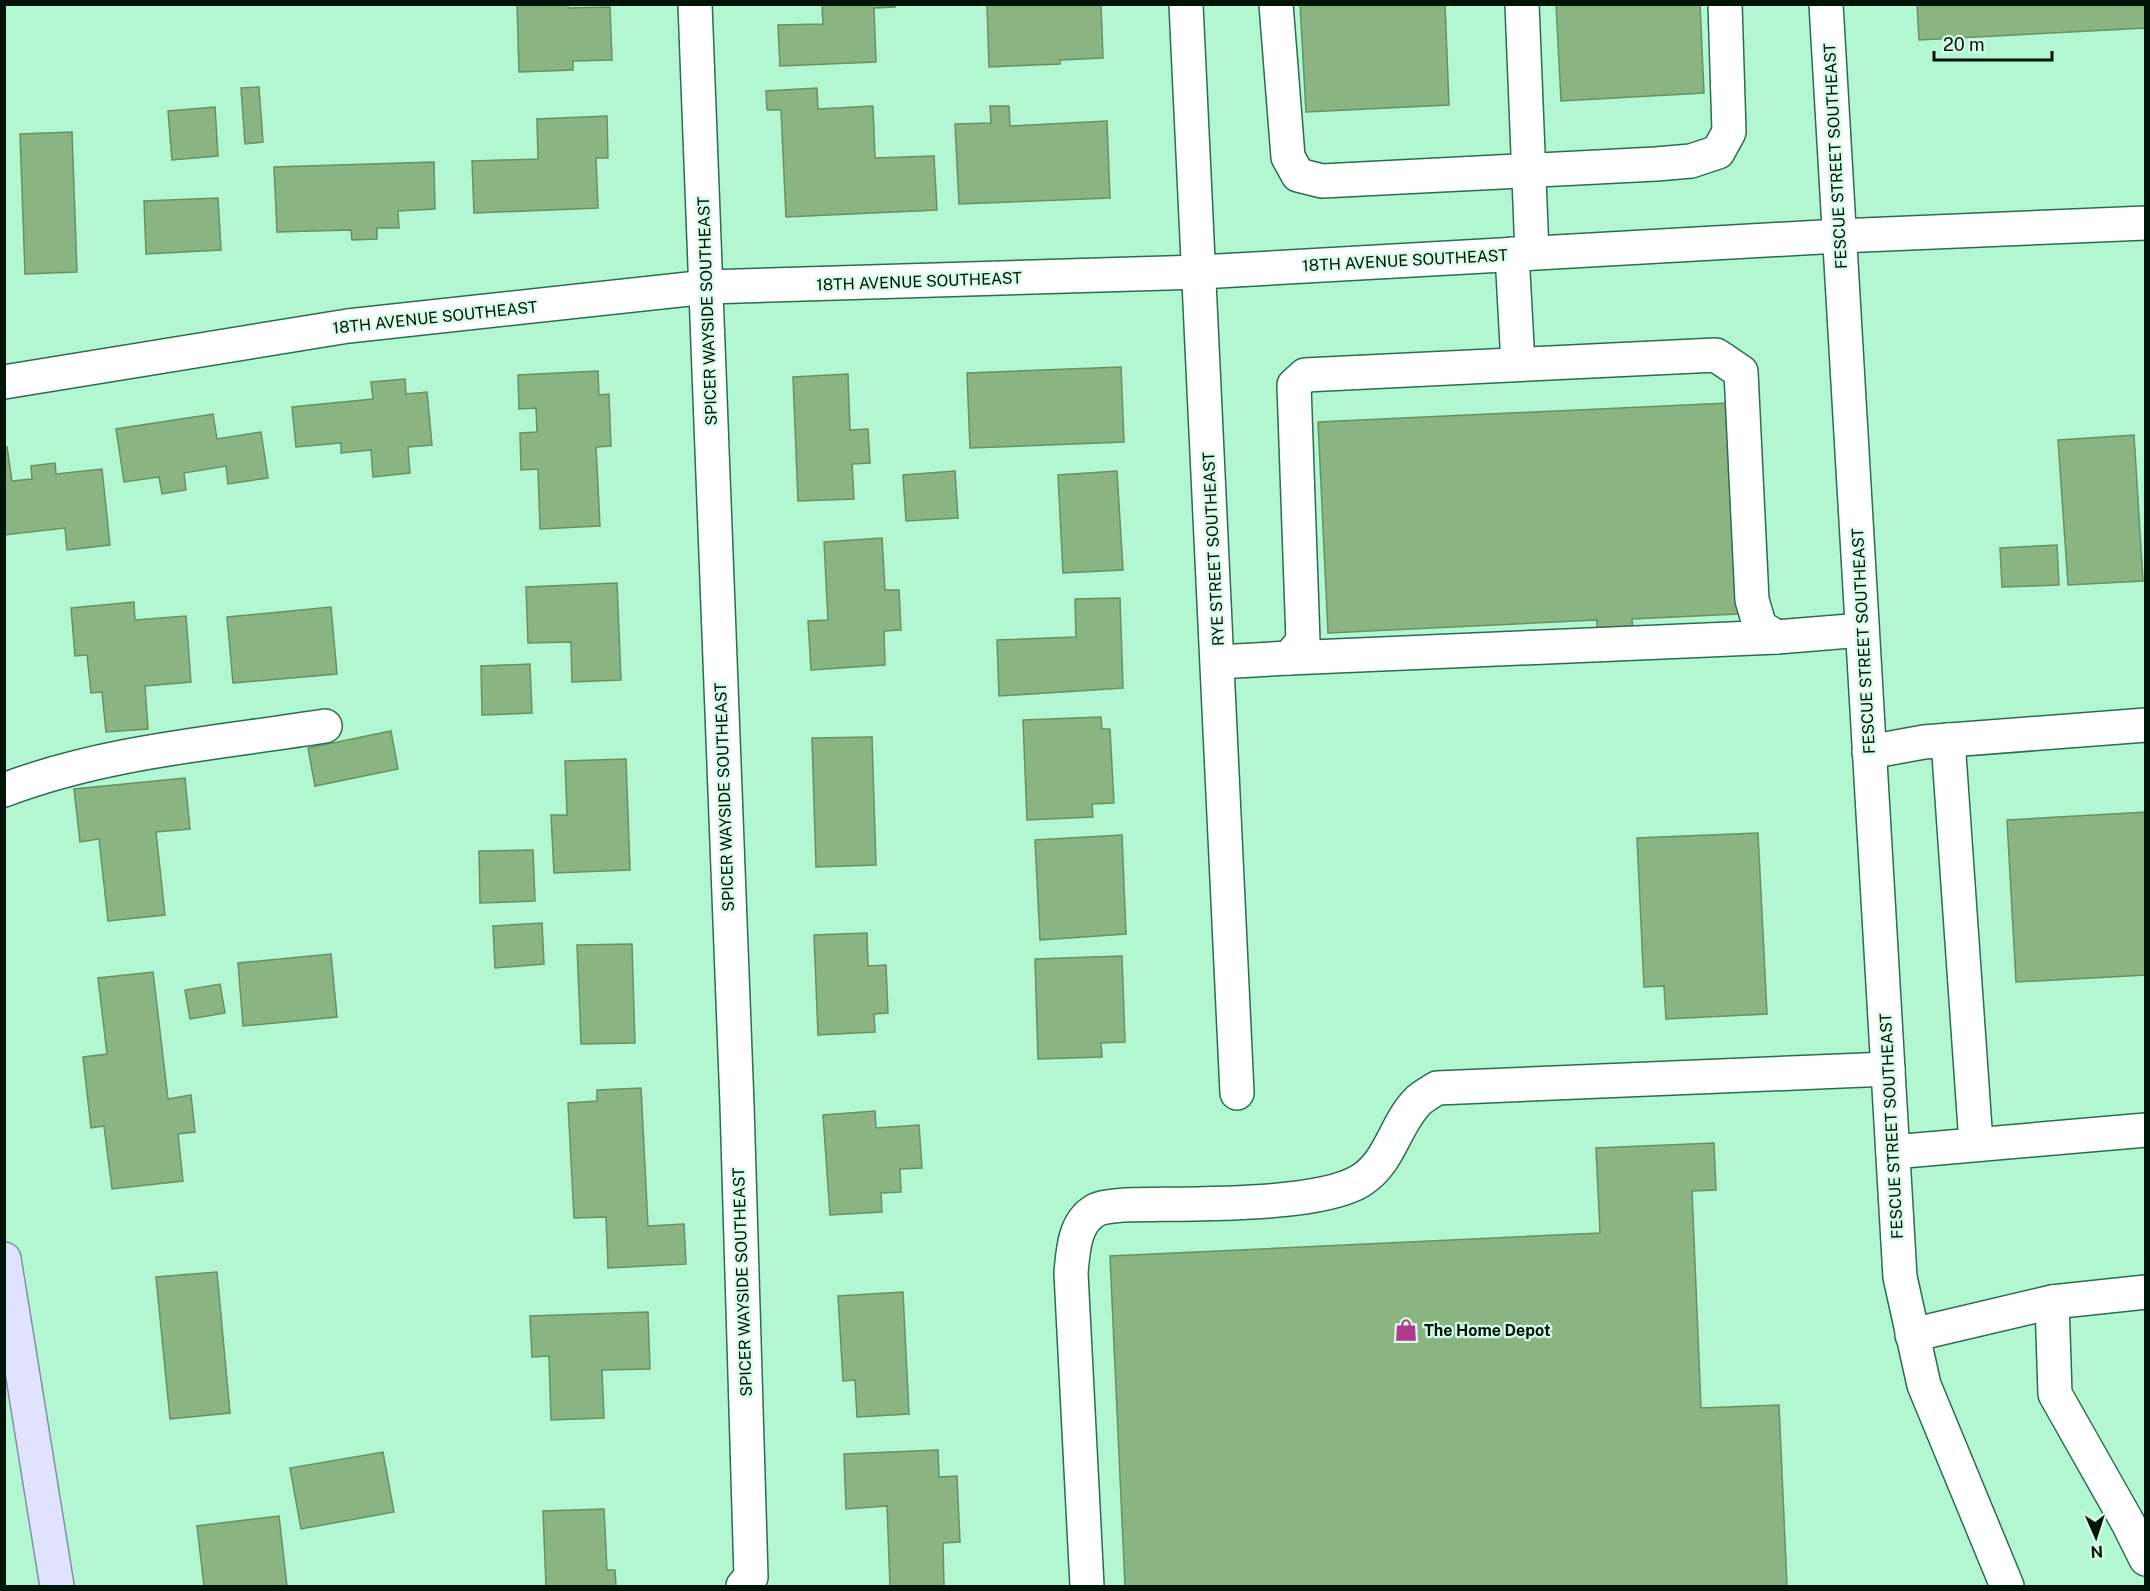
<svg xmlns="http://www.w3.org/2000/svg" width="2150" height="1591" viewBox="0 0 2150 1591" font-family="'Public Sans',sans-serif">
  <rect width="100%" height="100%" fill="#b2f7d2"/>
  <g fill="#8ab583" stroke="#679160" stroke-width="1.5">
    <polygon points="517,4 568,4 568,8 610,7 612,60 573,61 573,70 519,72"/>
    <polygon points="822,4 895,4 895,7 874,8 876,62 780,66 778,25 823,24"/>
    <polygon points="987,4 1101,4 1103,58 1060,60 1060,64 989,67"/>
    <polygon points="1300,4 1445,4 1449,105 1306,112"/>
    <polygon points="1556,4 1700,4 1704,93 1561,101"/>
    <polygon points="1917,4 2146,4 2146,28 1919,40"/>
    <polygon points="259,87 263,142 245,144 241,88"/>
    <polygon points="817,88 818,109 873,106 875,158 934,156 937,210 786,217 781,110 767,110 766,91"/>
    <polygon points="990,106 1009,106 1010,126 1107,121 1110,198 959,204 955,124 991,123"/>
    <polygon points="215,107 218,156 172,160 168,111"/>
    <polygon points="607,116 608,158 596,158 598,208 474,213 472,161 538,159 537,119"/>
    <polygon points="72,132 77,272 25,274 20,134"/>
    <polygon points="434,162 435,209 398,211 399,228 377,228 377,239 352,240 351,230 277,232 274,167"/>
    <polygon points="218,198 221,250 146,254 144,201"/>
    <polygon points="1121,367 1124,442 970,448 967,373"/>
    <polygon points="598,371 599,395 609,394 611,446 596,447 600,526 540,529 538,469 521,470 520,433 537,432 536,408 519,409 518,375"/>
    <polygon points="848,374 850,430 868,429 870,463 852,464 854,499 798,501 793,377"/>
    <polygon points="405,379 406,394 427,392 432,445 408,447 410,473 373,477 371,450 341,453 341,443 296,447 292,407 373,399 371,382"/>
    <polygon points="1728,403 1738,614 1632,619 1633,633 1597,634 1597,620 1328,633 1318,422"/>
    <polygon points="213,414 217,439 261,432 268,478 228,484 226,466 184,473 186,490 162,494 159,477 124,482 116,429"/>
    <polygon points="2134,435 2143,581 2068,585 2058,440"/>
    <polygon points="4,447 7,447 12,481 32,479 31,466 55,463 56,474 102,469 110,545 67,550 65,528 4,535"/>
    <polygon points="955,471 958,518 906,521 903,475"/>
    <polygon points="1117,471 1123,570 1063,573 1058,475"/>
    <polygon points="882,538 885,590 899,590 901,630 884,631 885,665 811,670 808,621 828,620 824,542"/>
    <polygon points="2057,545 2059,585 2002,587 2000,548"/>
    <polygon points="617,583 621,680 572,682 571,642 528,643 526,587"/>
    <polygon points="1120,598 1123,688 999,696 997,640 1076,637 1075,599"/>
    <polygon points="134,602 135,620 186,616 191,682 145,686 148,729 106,732 102,692 91,693 87,655 75,656 71,608"/>
    <polygon points="331,607 337,674 233,683 227,617"/>
    <polygon points="530,664 532,713 482,715 481,666"/>
    <polygon points="1101,717 1102,729 1110,729 1114,803 1092,804 1093,817 1027,820 1023,720"/>
    <polygon points="391,731 398,769 315,786 308,748"/>
    <polygon points="872,737 876,865 816,867 812,738"/>
    <polygon points="626,759 630,870 554,873 551,815 567,815 565,761"/>
    <polygon points="185,778 190,829 156,832 165,915 108,921 99,839 80,842 74,789"/>
    <polygon points="2146,812 2146,975 2016,982 2007,820"/>
    <polygon points="1758,833 1767,1014 1666,1019 1664,986 1644,987 1637,838"/>
    <polygon points="1122,835 1126,934 1040,940 1035,840"/>
    <polygon points="533,850 535,901 480,903 479,851"/>
    <polygon points="542,923 544,964 495,968 493,926"/>
    <polygon points="867,933 868,966 886,965 888,1013 874,1014 875,1032 818,1035 814,935"/>
    <polygon points="632,944 635,1043 581,1044 577,945"/>
    <polygon points="331,954 337,1017 243,1026 238,963"/>
    <polygon points="1122,956 1125,1042 1101,1043 1102,1057 1038,1059 1035,959"/>
    <polygon points="153,972 168,1099 191,1095 195,1132 178,1134 183,1181 112,1189 104,1126 91,1128 83,1057 107,1054 98,978"/>
    <polygon points="220,984 225,1013 190,1019 185,990"/>
    <polygon points="641,1088 648,1226 684,1224 686,1264 608,1268 606,1217 574,1218 568,1103 597,1101 597,1090"/>
    <polygon points="875,1111 876,1128 919,1125 922,1168 900,1169 901,1192 881,1193 882,1212 830,1215 823,1115"/>
    <polygon points="1714,1143 1716,1190 1692,1191 1701,1408 1779,1405 1787,1586 1125,1586 1110,1256 1600,1233 1596,1148"/>
    <polygon points="217,1272 230,1413 170,1419 156,1277"/>
    <polygon points="903,1292 909,1414 857,1417 855,1380 843,1381 838,1296"/>
    <polygon points="648,1312 650,1369 602,1370 604,1418 551,1420 549,1356 532,1357 530,1316"/>
    <polygon points="938,1450 939,1477 957,1476 960,1542 943,1543 944,1586 890,1586 887,1506 846,1509 844,1454"/>
    <polygon points="383,1452 394,1512 301,1529 290,1468"/>
    <polygon points="604,1509 607,1570 615,1570 616,1586 546,1586 543,1511"/>
    <polygon points="279,1516 287,1586 204,1586 197,1526"/>
  </g>
  <g fill="none" stroke-linecap="round" stroke-linejoin="round">
    <g stroke="#2a6e4f" stroke-width="36">
      <g id="minor">
        <polyline points="695,4 737,1105 751,1577 743,1586"/>
        <polyline points="1186,4 1237,1093"/>
        <polyline points="1276,4 1288,157 1298,175 1322,181 1656,164 1691,161 1718,152 1729,132 1725,4"/>
        <polyline points="1522,4 1532,253"/>
        <polyline points="1826,4 1900,1277 1924,1385 2007,1586"/>
        <polyline points="1512,254 1518,364"/>
        <polyline points="4,382 348,326 707,287 1200,272 1839,236 2146,223"/>
        <polyline points="1289,658 1777,637"/>
        <polyline points="1218,662 1289,658 1303,641 1294,385 1305,375 1716,355 1741,372 1752,600 1760,627 1777,637 1862,630"/>
        <polyline points="1948,740 1976,1143"/>
        <polyline points="1869,752 1924,742 2146,725"/>
        <path d="M4,790C106,751 218,743 325,726"/>
        <polyline points="1893,1152 2146,1130"/>
        <polyline points="2052,1302 2055,1394 2128,1523 2146,1559"/>
        <polyline points="1912,1335 2052,1302 2146,1292"/>
        <path d="M1087,1586L1071,1273C1073,1251 1074,1222 1096,1210C1104,1206 1116,1206 1124,1205C1180,1203 1315,1208 1360,1181C1391,1162 1394,1125 1418,1101C1423,1096 1431,1092 1437,1088L1888,1069"/>
      </g>
    </g>
    <g stroke="#858ea6" stroke-width="36">
      <polyline id="major" points="4,1259 57,1586"/>
    </g>
    <use href="#minor" stroke="#fff" stroke-width="33"/>
    <use href="#major" stroke="#e0e3fd" stroke-width="33"/>
  </g>
  <defs>
    <g id="shop-bare" transform="scale(1.8)"><path d="M-5-2.5h2.3a2.7 3.5 0 0 1 5.4 0H5L5.5 6h-11ZM-1.5-2.5h3a1.5 2.3 0 0 0-3 0Z" fill="#b13a8f" stroke="#d5fde7" stroke-width="2.5" paint-order="stroke"/></g>
  </defs>
  <g fill-rule="evenodd">
    <use href="#shop-bare" x="1406" y="1330"/>
  </g>
  <g text-anchor="middle" stroke-width="4.5" stroke-linejoin="round" paint-order="stroke">
    <g font-size="16" fill="#001408" stroke="#d5fde7">
      <text transform="translate(1835 156) rotate(-93)" y="6">FESCUE STREET SOUTHEAST</text>
      <text transform="translate(1405 260) rotate(-3)" y="6">18TH AVENUE SOUTHEAST</text>
      <text transform="translate(919 281) rotate(-2)" y="6">18TH AVENUE SOUTHEAST</text>
      <text transform="translate(707 311) rotate(-92)" y="6">SPICER WAYSIDE SOUTHEAST</text>
      <text transform="translate(435 317) rotate(-6)" y="6">18TH AVENUE SOUTHEAST</text>
      <text transform="translate(1213 549) rotate(-93)" y="6">RYE STREET SOUTHEAST</text>
      <text transform="translate(1863 641) rotate(-93)" y="6">FESCUE STREET SOUTHEAST</text>
      <text transform="translate(724 797) rotate(-92)" y="6">SPICER WAYSIDE SOUTHEAST</text>
      <text transform="translate(1891 1126) rotate(-93)" y="6">FESCUE STREET SOUTHEAST</text>
      <text transform="translate(742 1282) rotate(-92)" y="6">SPICER WAYSIDE SOUTHEAST</text>
    </g>
    <g font-size="16" font-weight="bold" fill="#001408" stroke="#d5fde7" text-anchor="start">
      <text x="1424" y="1336">The Home Depot</text>
    </g>
  </g>
  <rect width="2150" height="1591" fill="none" stroke="#001408" stroke-width="12"/>
  <g transform="translate(2096 1537) rotate(177)" stroke="#d5fde7" stroke-width="4.5" paint-order="stroke">
  <path d="M0-4.5L10 22L0 15L-10 22Z" fill="#001408"/>
  <text y="-9" font-size="16" font-weight="bold" text-anchor="middle" fill="#001408">N</text>
  </g>
  <path d="M1934 51v9h118v-9" fill="none" stroke="#001408" stroke-width="3"/>
  <text x="1943" y="51" font-size="18" fill="#001408" stroke="#d5fde7" stroke-width="4.5" paint-order="stroke">20 m</text>
</svg>
